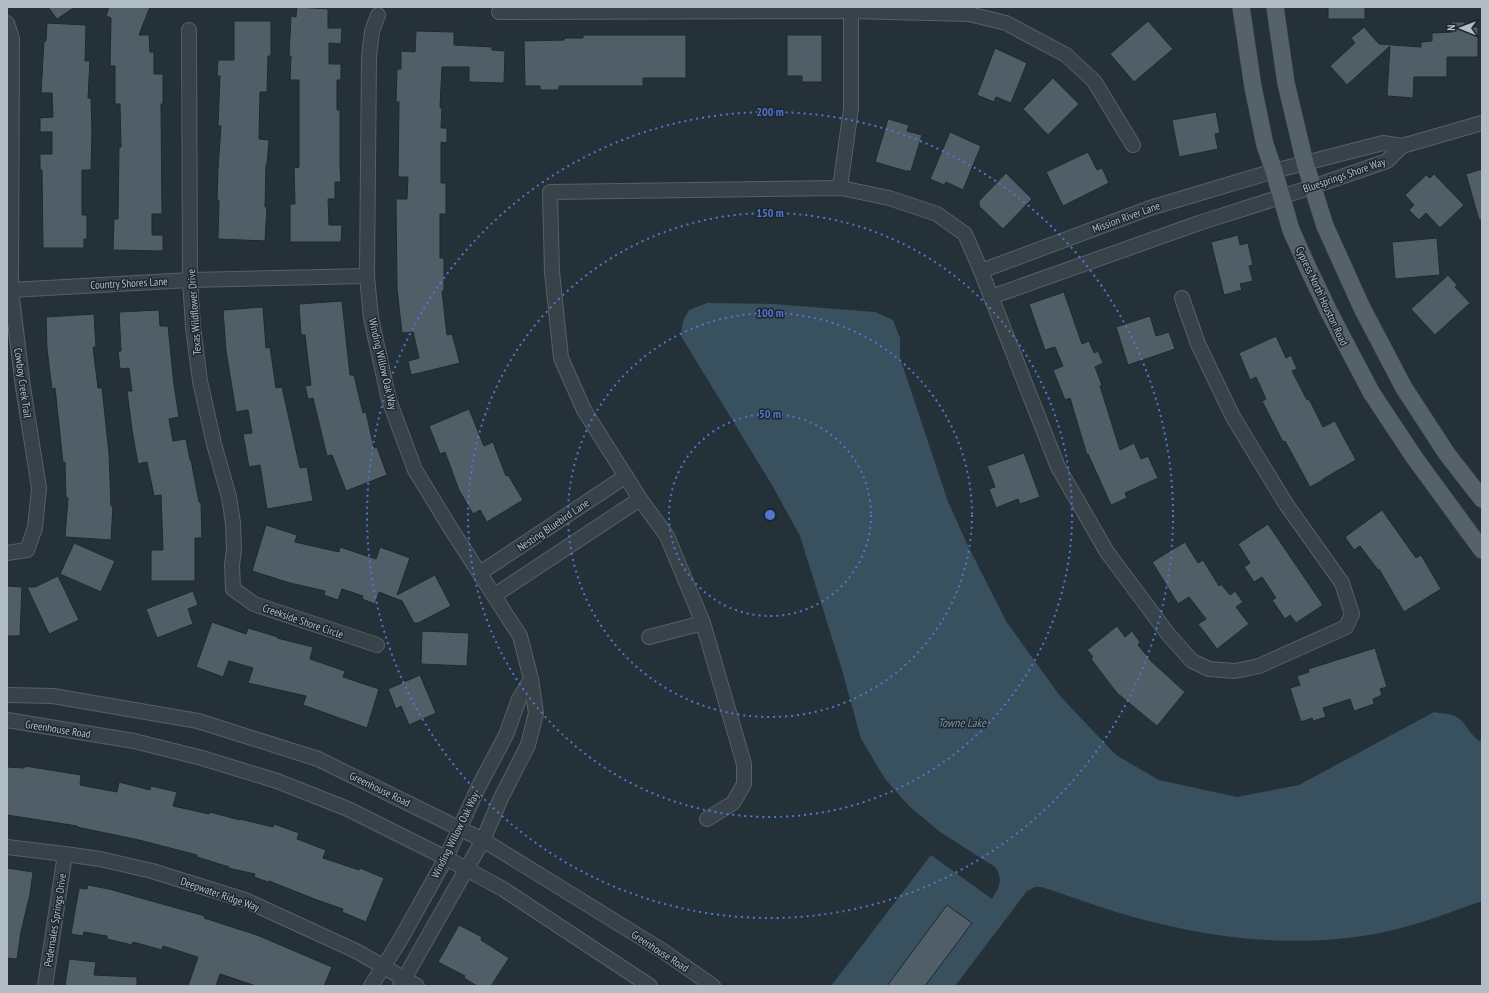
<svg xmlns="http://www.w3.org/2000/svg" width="1489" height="993" viewBox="0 0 1489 993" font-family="'PT Sans Narrow',sans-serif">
  <rect width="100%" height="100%" fill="#243138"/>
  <path fill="#39505e" d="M707,303L773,304L875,312L893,320L900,338V358L947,499L968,546L1006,621L1060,696L1116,755L1159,780L1237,797L1299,785L1434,712C1443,714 1455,713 1462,721C1468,728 1471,735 1479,741L1482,740V901C1453,911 1423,923 1393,930C1317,948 1235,942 1161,924C1120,915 1081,900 1042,887H1035L1027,891L955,986H831L931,855L992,899C999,887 1004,880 995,867L940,832L909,806L885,779L861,739L842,670L800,536L772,485L681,336L683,321L689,310Z"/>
  <g fill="#4f5e67" stroke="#1f2930">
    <polygon points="48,7 75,7 57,19"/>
    <polygon points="109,7 150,7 139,35 149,35 150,52 154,52 154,74 163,74 163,104 161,104 162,214 152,214 152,235 163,235 163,251 113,250 114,219 118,219 119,147 121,147 120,104 115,104 115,66 110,66 111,18 106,16"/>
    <polygon points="297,7 328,9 328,28 342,28 341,44 329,43 329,64 341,64 341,80 337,80 337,110 340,110 340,166 341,182 335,182 335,199 328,199 329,225 342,225 341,242 290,242 290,204 295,204 294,168 299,167 299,80 290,80 291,56 289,56 291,16 296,17"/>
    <rect x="1328" y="7" width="37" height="12"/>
    <polygon points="234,21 271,21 271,56 268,56 267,92 260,92 259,139 269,140 267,165 266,165 265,207 267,207 265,241 218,239 219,200 217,200 218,169 221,126 218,126 220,76 217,76 218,60 234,60"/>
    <polygon points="1148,21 1173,49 1134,82 1110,54"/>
    <polygon points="1451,22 1465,22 1465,27 1478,27 1478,57 1447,57 1447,77 1414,77 1413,98 1387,96 1390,46 1347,85 1330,66 1355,43 1351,38 1364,27 1379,44 1421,47 1421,42 1432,41 1432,33 1452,32"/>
    <polygon points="47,23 86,25 85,61 90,61 88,98 91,98 92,132 91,170 82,170 82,215 87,215 87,239 84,239 84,248 43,248 42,170 40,170 40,154 52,154 52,132 40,132 40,118 53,117 52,93 41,93 44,41 46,41"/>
    <polygon points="416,31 454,32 454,45 492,47 492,50 505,51 504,83 469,82 469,67 442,67 440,108 442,108 441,128 447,128 447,143 441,142 441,183 446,183 446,214 440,214 440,258 444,258 444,291 442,291 447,335 452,334 460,363 411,375 408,361 419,358 413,332 402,333 397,289 396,199 407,199 408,177 398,177 399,102 396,102 397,69 401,69 401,51 415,52"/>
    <polygon points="583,35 686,35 686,78 643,78 643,86 559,86 559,90 540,90 540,86 525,86 524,41 564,40 564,38 583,38"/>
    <polygon points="787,35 822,35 822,82 802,82 802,76 787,76"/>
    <polygon points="995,48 1027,63 1011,103 996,97 994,102 977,95"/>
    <polygon points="1053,78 1079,104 1048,135 1023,109"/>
    <polygon points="1216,112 1220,133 1215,134 1218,149 1179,157 1172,120"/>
    <polygon points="888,119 909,125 907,131 922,135 911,171 906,171 875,162"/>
    <polygon points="950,132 981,146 963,190 946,182 944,185 930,179"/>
    <polygon points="1088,152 1097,170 1102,168 1109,183 1063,206 1046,172"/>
    <polygon points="1482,169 1482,220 1479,220 1466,174"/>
    <polygon points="1006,173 1032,199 1003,229 979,206 979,201"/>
    <polygon points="1434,174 1464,205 1440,228 1426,213 1419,220 1409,210 1414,205 1405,195 1426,175 1430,178"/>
    <polygon points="1238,235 1240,245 1248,243 1253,265 1249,266 1253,281 1240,284 1242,290 1224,295 1211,242"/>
    <polygon points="1437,238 1440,275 1395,279 1392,242"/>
    <polygon points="1448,275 1457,285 1455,287 1470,303 1435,335 1411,309"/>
    <polygon points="1064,292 1082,344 1089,341 1094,353 1098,351 1103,363 1095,367 1102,385 1100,386 1120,450 1134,443 1141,459 1148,456 1158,478 1125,493 1127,498 1111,505 1088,454 1087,455 1070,398 1065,400 1053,370 1063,366 1055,347 1045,350 1029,304"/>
    <polygon points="342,301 350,375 354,375 363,413 366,412 374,448 377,447 387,475 346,491 332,455 327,456 313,398 308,399 305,386 311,385 305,335 301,335 299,304"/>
    <polygon points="263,307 266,348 270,347 276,388 282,387 300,468 307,467 313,501 267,509 260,465 249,467 243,434 252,433 248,410 236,412 226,351 223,310"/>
    <polygon points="159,310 160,326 168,326 174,385 179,417 169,419 173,441 186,439 190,460 191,460 199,502 201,502 202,538 195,538 195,581 151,581 151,550 163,550 161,495 154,496 147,462 138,464 132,430 127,391 132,391 129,368 120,369 118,351 121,351 119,312"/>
    <polygon points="94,314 96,347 93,347 98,388 102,388 109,453 111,506 113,506 111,540 65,537 68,498 66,498 65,462 63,463 55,388 52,389 47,349 46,317"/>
    <polygon points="1150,316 1156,336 1169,332 1175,349 1128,365 1116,327"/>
    <polygon points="1276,336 1286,358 1291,355 1297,369 1292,371 1307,400 1309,399 1323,427 1335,421 1356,460 1323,479 1323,480 1310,487 1285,441 1283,442 1262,401 1266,399 1256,377 1250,380 1239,353"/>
    <polygon points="469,409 484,446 493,442 506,476 508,475 523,500 487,522 480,510 473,514 459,490 445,452 440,454 429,426"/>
    <polygon points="1024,453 1040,497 1020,504 1018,499 996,508 989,489 995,487 987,466"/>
    <polygon points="1382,510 1416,558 1421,555 1441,589 1404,612 1379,569 1378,570 1360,546 1354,550 1345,537"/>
    <polygon points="1268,524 1323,605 1296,623 1290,615 1285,619 1272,600 1276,598 1262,577 1254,582 1244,567 1250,563 1238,544"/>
    <polygon points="266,525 297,535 295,542 339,552 340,547 376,559 380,547 410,558 397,595 435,575 451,606 418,623 414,623 402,601 379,592 375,604 362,599 363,596 342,589 338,600 324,595 325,591 290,583 252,571"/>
    <polygon points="1185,542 1198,563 1203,560 1219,586 1221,584 1230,595 1235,591 1243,602 1236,607 1249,624 1217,649 1198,624 1206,619 1189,597 1178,604 1152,562"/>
    <polygon points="74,543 115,561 101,592 60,574"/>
    <polygon points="58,576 79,620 49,634 27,587 35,587"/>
    <polygon points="7,586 22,587 20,636 7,636"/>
    <polygon points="193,591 198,605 188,609 193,624 157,638 146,609"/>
    <polygon points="212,622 246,634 248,628 278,637 277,638 313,647 310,659 345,671 343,677 379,689 367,728 303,705 306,696 248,683 253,668 229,661 223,677 196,667"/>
    <polygon points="1117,626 1125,637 1132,631 1140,642 1138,645 1152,662 1185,692 1157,726 1117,693 1091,659 1093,657 1087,650"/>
    <polygon points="422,631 469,633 467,666 421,664"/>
    <polygon points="1375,648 1387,687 1380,689 1382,695 1373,699 1374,704 1354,711 1350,699 1323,708 1326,717 1313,721 1312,718 1301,722 1290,688 1300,685 1297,676 1309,672 1308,669"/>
    <polygon points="420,675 436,713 409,725 401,706 396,709 388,689"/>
    <polygon points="25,766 81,775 80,785 117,792 119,782 150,790 151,786 177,792 173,806 209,814 210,812 240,820 240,819 273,827 274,824 299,833 297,839 326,850 323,858 359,870 360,868 384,878 366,922 342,912 343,909 317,900 269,881 268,882 254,877 255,874 228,868 229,867 197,857 197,855 139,840 77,827 77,826 7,815 7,767 24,768"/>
    <polygon points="7,868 33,872 30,894 21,932 17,959 7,958"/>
    <polygon points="88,885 109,889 205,916 204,918 257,935 332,967 324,986 256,986 220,974 216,986 188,986 198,957 163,946 162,950 133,942 132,945 107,939 107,936 84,932 83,936 71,934 79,888 87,889"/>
    <polygon points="947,905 972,923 925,986 887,986"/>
    <polygon points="459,925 482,937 481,940 509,958 491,986 477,986 464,978 465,976 438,962"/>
    <polygon points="69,959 96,962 94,975 137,977 137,986 65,986"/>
  </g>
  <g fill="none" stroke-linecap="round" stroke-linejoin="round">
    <g stroke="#566067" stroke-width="16">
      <g id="minor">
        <polyline points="851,11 969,14 1006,23 1066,55 1094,81 1133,145"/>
        <polyline points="499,12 851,11 851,108 840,188"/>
        <polyline points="378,15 372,31 369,57 367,276 371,318 389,400 415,470 451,529 520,636 531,679 536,713 528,745 501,798 483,840 400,986"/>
        <polyline points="7,23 12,39 11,290 23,387 39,488 35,528 27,550 7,553"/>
        <polyline points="189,30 190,280 193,327 200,381 214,444 229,497 233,523 234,549 232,565 233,589 254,604 377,645"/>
        <polyline points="981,271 1150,208 1274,171 1383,143 1402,146 1482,123"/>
        <polyline points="11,290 190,280 367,276"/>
        <polyline points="991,297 1199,223 1312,187 1387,161 1402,146"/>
        <polyline points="480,573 626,476"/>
        <polyline points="495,595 640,499"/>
        <polyline points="649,637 703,623"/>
        <polyline points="7,695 53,696 198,721 318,759 483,840 663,951 713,986"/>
        <polyline points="7,720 134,741 202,758 277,781 348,809 446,858 503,889 650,986"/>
        <polyline points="707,819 733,803 744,784 744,764 703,623 667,536 640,499 584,410 561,358 552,272 550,192 841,188 889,198 937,214 965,234 981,271 1058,467 1107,552 1168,634 1192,661 1209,669 1235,671 1259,666 1346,627 1352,614 1342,583 1286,504 1233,417 1198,344 1182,298"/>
        <polyline points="7,847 65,854 100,859 152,871 245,900 356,951 417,986"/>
        <polyline points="45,986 65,854"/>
        <polyline points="371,986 399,942 446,858 479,786 506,735 519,699 531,679"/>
      </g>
    </g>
    <g stroke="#444e55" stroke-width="18">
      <g id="major">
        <polyline points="1241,7 1253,87 1265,145 1274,171 1291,230 1308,268 1329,312 1371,392 1414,457 1482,550"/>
        <polyline points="1275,7 1286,83 1305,163 1325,226 1362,308 1404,388 1447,454 1482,499"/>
      </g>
    </g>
    <use href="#minor" stroke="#374249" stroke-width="14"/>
    <use href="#major" stroke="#556269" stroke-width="17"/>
  </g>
  <g fill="none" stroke="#5275d1" stroke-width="2" stroke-dasharray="2 4">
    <circle cx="770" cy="515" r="101"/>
    <circle cx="770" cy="515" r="202"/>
    <circle cx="770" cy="515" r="302"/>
    <circle cx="770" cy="515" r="403"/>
  </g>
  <g text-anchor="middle" stroke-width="3" stroke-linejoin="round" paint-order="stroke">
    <g font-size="11" fill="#b3bdc5" stroke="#1d272e">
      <text transform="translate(1344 175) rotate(-19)" y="4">Bluesprings Shore Way</text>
      <text transform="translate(1126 217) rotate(-20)" y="4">Mission River Lane</text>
      <text transform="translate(129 283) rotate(-3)" y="4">Country Shores Lane</text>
      <text transform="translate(1322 296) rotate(65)" y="4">Cypress North Houston Road</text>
      <text transform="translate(194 312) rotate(-94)" y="4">Texas Wildflower Drive</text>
      <text transform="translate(383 364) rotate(77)" y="4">Winding Willow Oak Way</text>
      <text transform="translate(23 383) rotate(82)" y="4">Cowboy Creek Trail</text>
      <text transform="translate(553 525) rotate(-34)" y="4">Nesting Bluebird Lane</text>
      <text transform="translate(303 621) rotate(19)" y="4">Creekside Shore Circle</text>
      <text transform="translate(58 729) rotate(9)" y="4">Greenhouse Road</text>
      <text transform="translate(380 789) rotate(26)" y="4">Greenhouse Road</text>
      <text transform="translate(455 835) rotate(-64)" y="4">Winding Willow Oak Way</text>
      <text transform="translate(220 894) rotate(19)" y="4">Deepwater Ridge Way</text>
      <text transform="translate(55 920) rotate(-81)" y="4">Pedernales Springs Drive</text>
      <text transform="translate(660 951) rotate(33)" y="4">Greenhouse Road</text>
    </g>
    <g font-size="12" font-style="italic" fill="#7694a6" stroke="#1d272e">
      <text x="962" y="727">Towne Lake</text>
    </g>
  </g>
  <circle cx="770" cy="515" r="6" fill="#5275d1" stroke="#1d272e" stroke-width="2"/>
  <g font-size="12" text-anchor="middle" font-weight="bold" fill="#5275d1" stroke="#1d272e" stroke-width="3" stroke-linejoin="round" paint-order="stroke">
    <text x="770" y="116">200 m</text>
    <text x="770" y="217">150 m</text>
    <text x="770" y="317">100 m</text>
    <text x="770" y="418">50 m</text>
  </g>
  <rect width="1489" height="993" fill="none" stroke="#b3bdc5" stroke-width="16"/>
  <g transform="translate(1461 28) rotate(271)" stroke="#1d272e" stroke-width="3" paint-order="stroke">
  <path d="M0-3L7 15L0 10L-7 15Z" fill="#b3bdc5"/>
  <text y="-6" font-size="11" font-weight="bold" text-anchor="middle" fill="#b3bdc5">N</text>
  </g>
</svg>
